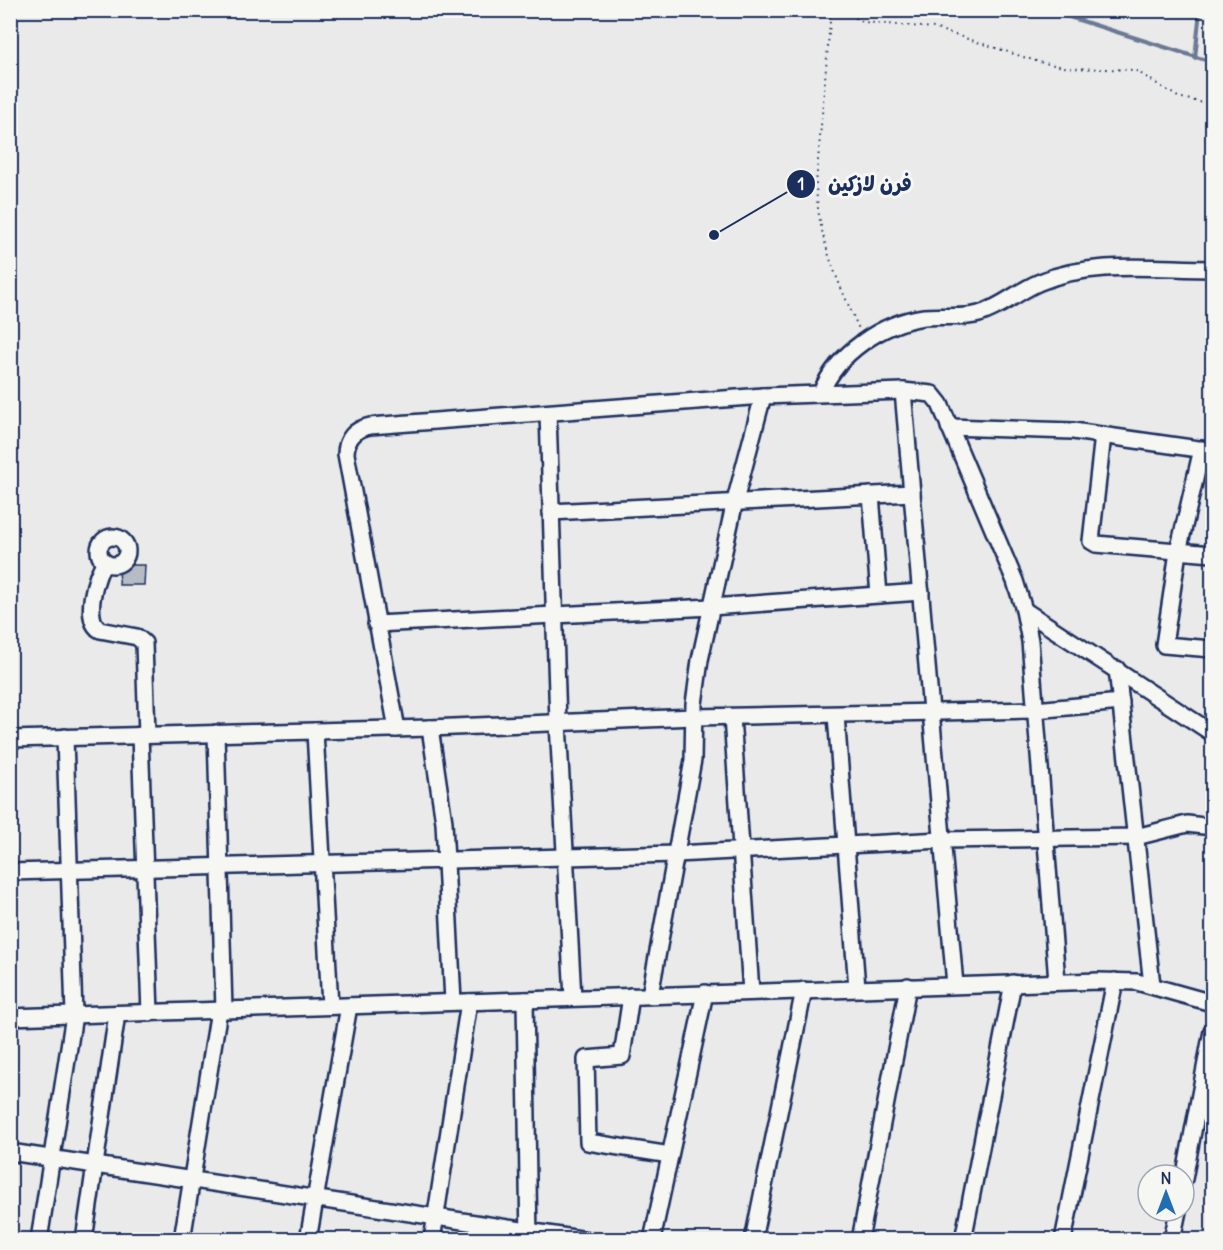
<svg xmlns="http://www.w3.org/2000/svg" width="1223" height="1250" viewBox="0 0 1223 1250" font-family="Delius,'Playpen Sans Arabic',sans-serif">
  <rect width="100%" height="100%" fill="#e9eae9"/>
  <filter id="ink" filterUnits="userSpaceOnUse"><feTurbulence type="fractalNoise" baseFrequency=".0167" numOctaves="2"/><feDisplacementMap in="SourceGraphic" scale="12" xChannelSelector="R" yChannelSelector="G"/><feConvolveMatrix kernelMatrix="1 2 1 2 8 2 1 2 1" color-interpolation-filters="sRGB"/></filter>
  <g filter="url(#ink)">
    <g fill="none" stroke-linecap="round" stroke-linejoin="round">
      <g stroke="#6c7995" stroke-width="4">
        <polyline points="1047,10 1212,62"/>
        <polyline points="1195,58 1200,10"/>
      </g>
    </g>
    <polygon fill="#b6bbc6" stroke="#1b2f5e" stroke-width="1.5" points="120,565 145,565 144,585 119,585"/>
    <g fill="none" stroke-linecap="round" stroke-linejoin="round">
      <g stroke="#1b2f5e" stroke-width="20">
        <g id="minor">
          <polyline points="903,391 955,985"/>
          <path d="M821,393C837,353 882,323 924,317C942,315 961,319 979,314C1002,307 1018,291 1040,282C1093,260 1156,269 1212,269"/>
          <polyline points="548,413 558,723 573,998"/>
          <polyline points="949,427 1073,431 1212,451"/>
          <polyline points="1103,435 1091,541 1096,544 1212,554"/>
          <polyline points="1202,449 1178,552 1164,645 1212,649"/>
          <polyline points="871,495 879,595"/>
          <polyline points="551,512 912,493"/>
          <circle cx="113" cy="551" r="14"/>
          <path d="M105,562C95,575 83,620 100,630L137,637L144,643L147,735"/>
          <polyline points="1024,610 1212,733"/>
          <polyline points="376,624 711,607 921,592"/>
          <polyline points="1117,669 1152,985"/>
          <polyline points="836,715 857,988"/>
          <polyline points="732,717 751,992"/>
          <polyline points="430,728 444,822 453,1002"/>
          <path d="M397,729L346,454C346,439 355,429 370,426L763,396L903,391L932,394L940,404L1015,581L1024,610L1030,641L1057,981"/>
          <polyline points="315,731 330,1006"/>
          <polyline points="216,733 224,1010"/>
          <polyline points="140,735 150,1013"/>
          <polyline points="10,739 430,728 694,717 1035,710 1121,702"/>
          <polyline points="10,872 676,854 942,840 1136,837 1187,824 1212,827"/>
          <polyline points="650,995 693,760 694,704 700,660 735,501 763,396"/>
          <polyline points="631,996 622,1056 586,1059 588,1142 670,1155"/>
          <polyline points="525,1000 529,1240"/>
          <polyline points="10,1017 1099,981 1137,982 1212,1003"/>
          <polyline points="10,1152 587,1240"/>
          <polyline points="1184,1179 1212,1031"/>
          <polyline points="39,1240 74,1015 65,737"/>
          <polyline points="84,1240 117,1014"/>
          <polyline points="182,1240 219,1010"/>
          <polyline points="308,1240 349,1006"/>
          <polyline points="432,1240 469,1002"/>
          <polyline points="652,1240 705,993"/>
          <polyline points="753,1240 804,990"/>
          <polyline points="860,1240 908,986"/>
          <polyline points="963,1240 1013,983"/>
          <polyline points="1063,1240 1115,981"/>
          <polyline points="1172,1240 1178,1211"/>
        </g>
      </g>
      <g stroke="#1b2f5e" stroke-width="2" stroke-dasharray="1.5 4.5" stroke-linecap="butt">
        <path d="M831,10L816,184C818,240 837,279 859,329"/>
        <polyline points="839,10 864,22 934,28 1039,62 1069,68 1135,70 1178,97 1212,105"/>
      </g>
      <use href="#minor" stroke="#f6f6f2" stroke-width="15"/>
    </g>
  </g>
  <path fill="none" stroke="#1b2f5e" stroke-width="2" d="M714 235L801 184"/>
  <g fill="#1b2f5e" stroke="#f6f6f2" stroke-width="2">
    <circle cx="714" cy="235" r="6"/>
    <circle cx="801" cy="184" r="15"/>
  </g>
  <g font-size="18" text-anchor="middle" font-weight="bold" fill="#fff">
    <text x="801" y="190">1</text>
  </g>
  <g font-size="21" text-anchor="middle" font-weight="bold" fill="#1b2f5e" stroke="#f6f6f2" stroke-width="6" stroke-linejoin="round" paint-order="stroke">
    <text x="870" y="191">فرن لازكين</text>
  </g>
  <rect width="1223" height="1250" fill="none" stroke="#f6f6f2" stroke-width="36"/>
  <rect x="18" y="18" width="1187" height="1214" fill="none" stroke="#1b2f5e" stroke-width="2" filter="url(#ink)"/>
  <g transform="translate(1166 1193)"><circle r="28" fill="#f6f6f2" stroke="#9ea6b7" stroke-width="1.5"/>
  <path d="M0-4.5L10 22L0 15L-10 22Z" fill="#1f6fb2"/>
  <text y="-9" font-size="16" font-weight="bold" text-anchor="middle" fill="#1b2f5e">N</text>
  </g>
</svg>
